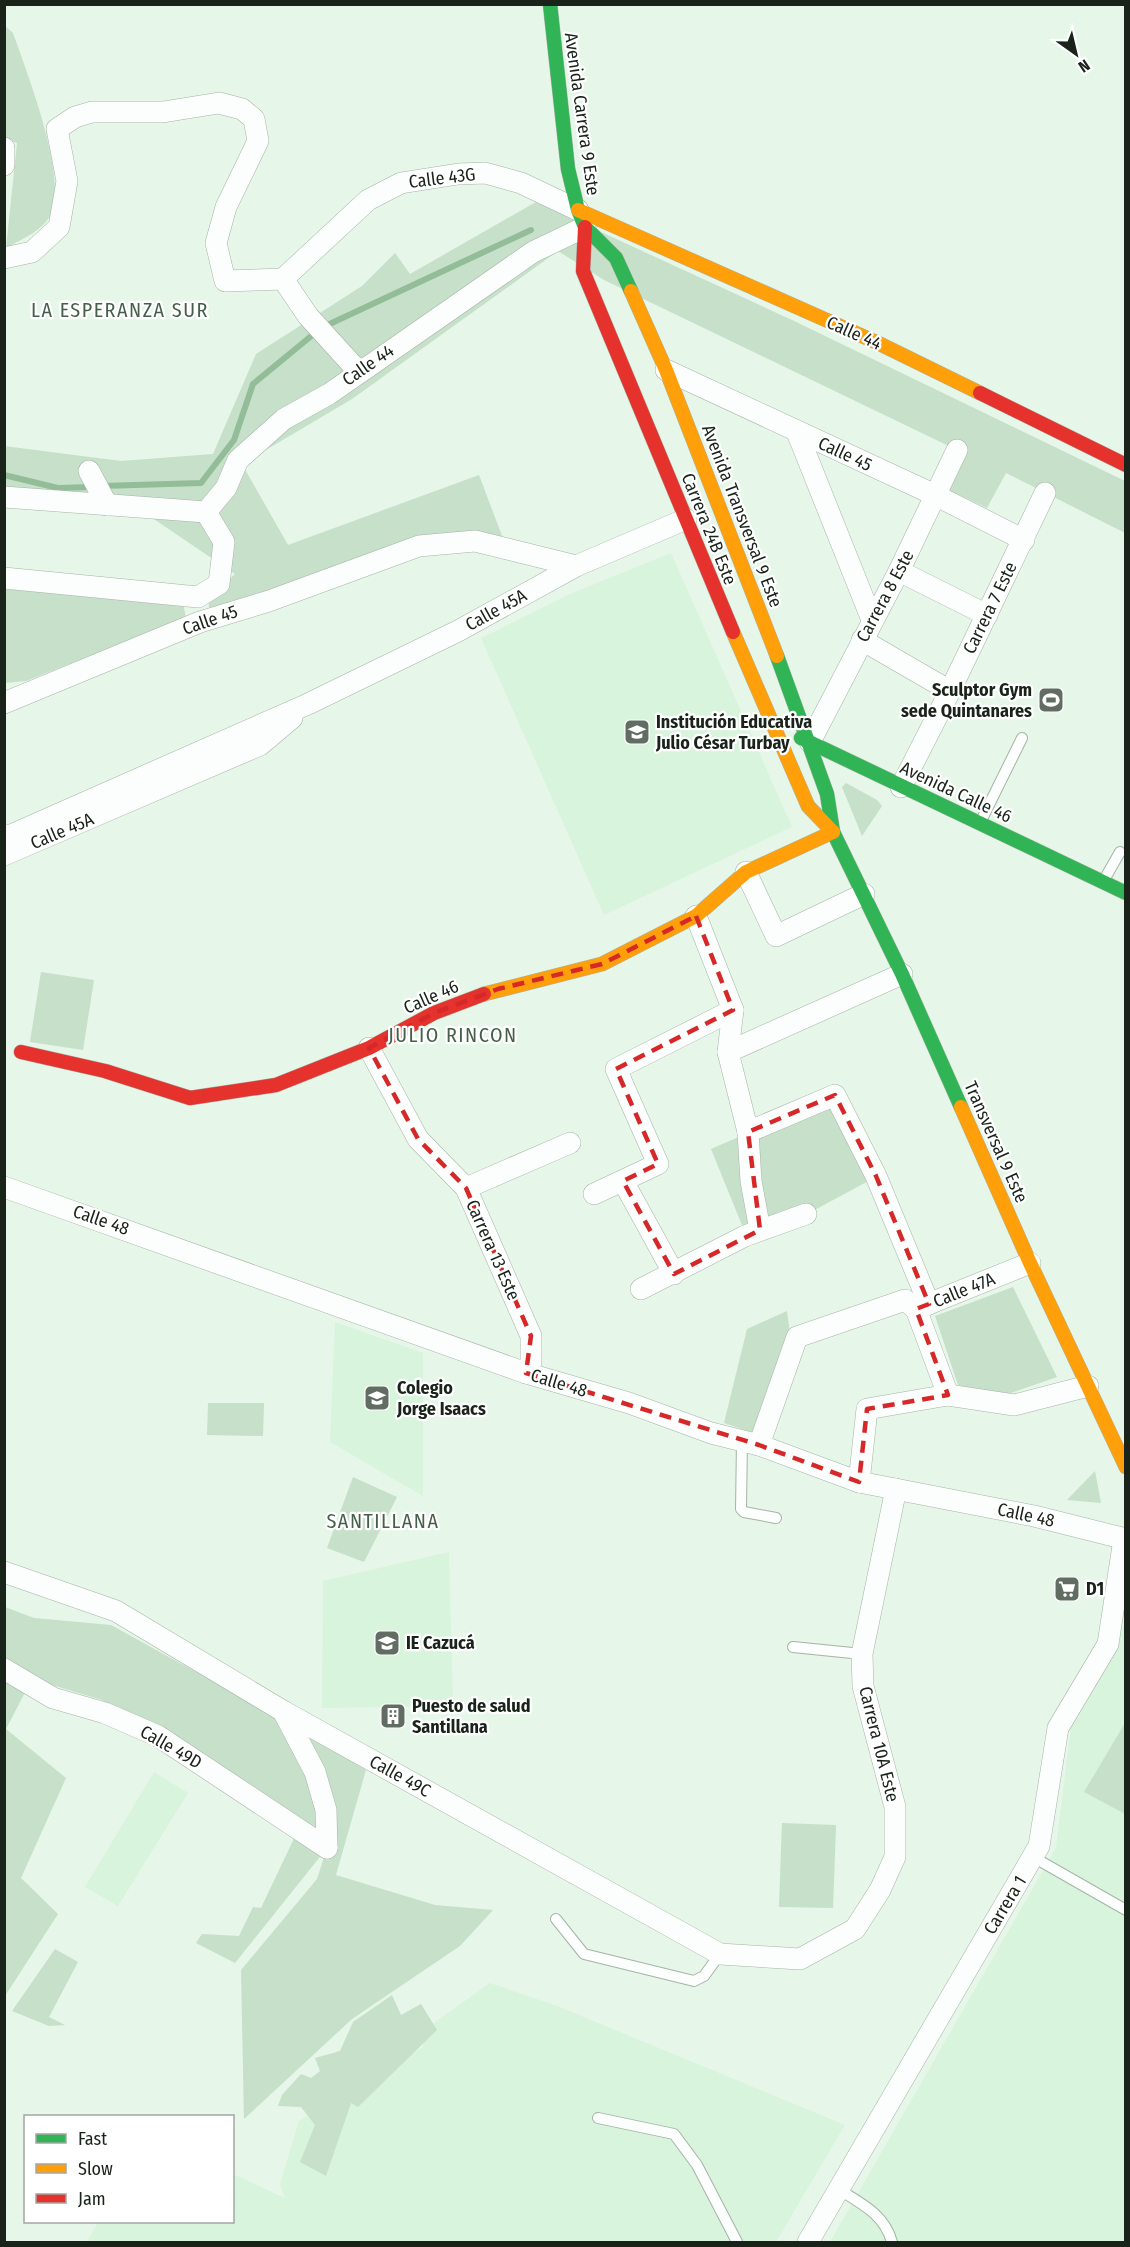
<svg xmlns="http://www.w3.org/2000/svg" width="1130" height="2247" viewBox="0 0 1130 2247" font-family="'Fira Sans Condensed',sans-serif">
  <rect width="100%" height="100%" fill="#e6f6e8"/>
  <g fill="#d9f4dc">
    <polygon points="671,553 792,827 604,915 481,638 570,594"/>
    <polygon points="335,1322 423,1353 423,1496 330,1442"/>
    <polygon points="449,1552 453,1706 322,1708 323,1581"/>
    <polygon points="1125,1623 1125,2242 830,2242 1056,1848 1071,1727"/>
    <polygon points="154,1772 188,1793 118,1906 85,1887"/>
    <polygon points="490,1983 557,2006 845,2125 776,2242 87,2242 98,2222 232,2222 233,2174 285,2198 280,2184 299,2121 423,2047 428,2027"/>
  </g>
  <g fill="#c6e0ca">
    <path d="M4,25L13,33C26,70 70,182 50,216C42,231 20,240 6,248L17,143L5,139Z"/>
    <polygon points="536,202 792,320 1125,481 1125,533 1006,473 987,508 940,486 957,450 604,280 558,251 352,399 242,464 288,545 479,475 504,541 474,535 210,613 208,599 235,574 148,515 5,508 4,446 121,461 213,454 256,354 362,286 395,253 410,274"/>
    <polygon points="4,589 183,603 186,618 26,681 5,683"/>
    <polygon points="846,783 877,800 882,806 862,836 842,787"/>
    <polygon points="41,972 94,980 83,1050 30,1042"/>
    <polygon points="835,1095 874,1178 809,1213 746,1235 711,1149"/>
    <polygon points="1013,1287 1057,1377 1005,1395 958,1385 935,1316"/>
    <polygon points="787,1311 790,1335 757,1434 724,1423 747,1329"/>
    <polygon points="208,1403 264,1403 263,1436 207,1435"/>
    <polygon points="1095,1471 1101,1503 1067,1500"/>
    <polygon points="353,1477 397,1497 364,1562 327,1548"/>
    <polygon points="5,1607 34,1618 111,1625 314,1737 366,1770 336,1875 435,1905 493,1910 460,1946 352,2019 244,2119 241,1970 317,1879 327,1848 235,1963 196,1943 202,1934 239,1936 253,1907 261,1908 298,1830 102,1700 32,1679 6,1729 66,1778 21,1878 58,1914 5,1996"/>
    <polygon points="1125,1723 1125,1814 1084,1792"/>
    <polygon points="782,1823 836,1825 833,1908 779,1907"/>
    <polygon points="55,1949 78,1962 49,2017 65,2025 49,2026 12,2011"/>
    <polygon points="392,1995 401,2015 421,2004 437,2030 358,2107 351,2103 326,2176 300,2162 315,2125 301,2107 278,2106 282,2095 301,2074 311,2078 320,2071 315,2058 340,2051 353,2022"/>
  </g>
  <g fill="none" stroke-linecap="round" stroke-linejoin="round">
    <g stroke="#92bd98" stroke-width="6">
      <polyline points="4,475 58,488 92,487"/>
      <polyline points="102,486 201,483 234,440 253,384 321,328 531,230"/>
    </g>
    <g stroke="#a7b3a8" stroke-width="12">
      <g id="lane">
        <polyline points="981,821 1022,738"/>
        <polyline points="1104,880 1120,852"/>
        <polyline points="742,1441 741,1509 744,1512 776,1518"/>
        <polyline points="793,1647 862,1654"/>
        <polyline points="1033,1857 1126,1910"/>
        <polyline points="556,1919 584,1954 694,1981 704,1976 720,1954"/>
        <polyline points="598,2118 674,2134 697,2165 737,2242"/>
        <path d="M838,2189C862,2204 884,2214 892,2242"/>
      </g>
    </g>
    <g stroke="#a7b3a8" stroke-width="22">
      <g id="street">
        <polyline points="4,148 4,165"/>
        <polyline points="4,258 32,252 59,227 67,181 57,129 75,117 92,112 163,112 219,103 242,109 254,119 258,141 226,207 216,243 225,281 283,279 368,200 401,183 458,174 485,173 521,183 578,210"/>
        <polyline points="283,279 308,316 358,371"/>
        <polyline points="666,370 935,495 1024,540"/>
        <polyline points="797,432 872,620"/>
        <polyline points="89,471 107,505"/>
        <polyline points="4,497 206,512"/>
        <polyline points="206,512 226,488 238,460 284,419 329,394 533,252 585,227"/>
        <polyline points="899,571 987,615"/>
        <polyline points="4,578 198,597 219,584 224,542 206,512"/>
        <polyline points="862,640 950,691"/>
        <polyline points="4,703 200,622 269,601 419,546 475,541 576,566"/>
        <polyline points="810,742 899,571 957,450"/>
        <polyline points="901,787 950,691 1045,493"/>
        <polyline points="4,835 11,835 308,704 458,631 576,566 686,519"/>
        <polyline points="4,855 260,745 292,718"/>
        <polyline points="746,872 776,936 864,894"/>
        <polyline points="696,916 733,1010 728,1052 748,1132 751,1181 760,1230"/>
        <polyline points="369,1048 418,1139 466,1188 531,1336 531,1362 526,1373"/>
        <polyline points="728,1052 902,974"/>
        <polyline points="748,1132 835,1095 876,1176 929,1304"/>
        <polyline points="623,1181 674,1274"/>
        <polyline points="4,1187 526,1373 629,1403 711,1433 759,1445 859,1482 1034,1516 1126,1539"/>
        <polyline points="466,1188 570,1143"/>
        <polyline points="594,1194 658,1164 616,1069 733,1010"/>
        <polyline points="641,1289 745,1236 806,1214"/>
        <polyline points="916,1309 948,1395"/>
        <polyline points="759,1445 797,1337 905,1300 916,1309 1030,1263"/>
        <polyline points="859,1482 867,1409 948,1395 1014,1405 1088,1386"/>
        <polyline points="4,1572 116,1611 283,1711 720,1954 800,1959 855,1929 880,1890 895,1857 895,1807 863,1686 862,1654 896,1489"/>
        <polyline points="4,1669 53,1698 105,1713 158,1736 327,1848"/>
        <polyline points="283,1711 315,1772 326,1810 327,1848"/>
        <polyline points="808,2242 1039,1846 1058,1728 1108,1644 1124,1539"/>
      </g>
    </g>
    <g stroke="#a7b3a8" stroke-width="15">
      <g id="fast">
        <polyline points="550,4 568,169 578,210 585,227 616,258 631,291"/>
        <polyline points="777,656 827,794 833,832 902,974 961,1107"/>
        <polyline points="801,738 1126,893"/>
      </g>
    </g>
    <g stroke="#a7b3a8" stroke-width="15">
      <g id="slow">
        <polyline points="578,210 878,343 980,393"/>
        <polyline points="631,291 666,370 777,656"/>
        <polyline points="733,632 808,806 833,832"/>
        <polyline points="484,994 602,964 696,916 746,872 833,832"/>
        <polyline points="961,1107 1030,1263 1126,1467"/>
      </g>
    </g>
    <g stroke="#a7b3a8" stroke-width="15">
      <g id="jam">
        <polyline points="585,227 583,271 733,632"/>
        <polyline points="980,393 1126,465"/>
        <polyline points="21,1052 105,1071 190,1098 276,1085 369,1048 434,1013 484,994"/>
      </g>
    </g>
    <use href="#lane" stroke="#fbfefc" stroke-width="10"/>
    <use href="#street" stroke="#fbfefc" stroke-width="21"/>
    <use href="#fast" stroke="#30b455" stroke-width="14"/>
    <use href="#slow" stroke="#ff9f0a" stroke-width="14"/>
    <use href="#jam" stroke="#e5322d" stroke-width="14"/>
  </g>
  <path fill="none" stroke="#d62828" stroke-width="4.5" stroke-dasharray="12 8" stroke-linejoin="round" d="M696,916L733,1010L616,1069L658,1164L623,1181L674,1274L760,1230L748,1132L835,1095L876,1176L929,1304L916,1309L948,1395L867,1409L859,1482L759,1445L526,1373L531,1336L466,1188L418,1139L369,1048L434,1013L498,989L602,964Z"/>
  <defs>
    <g id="stadium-square" transform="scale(1.35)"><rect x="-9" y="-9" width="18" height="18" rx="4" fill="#616d62" stroke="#fff"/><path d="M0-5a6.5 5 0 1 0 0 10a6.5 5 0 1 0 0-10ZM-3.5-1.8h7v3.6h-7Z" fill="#fff"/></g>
    <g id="school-square" transform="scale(1.35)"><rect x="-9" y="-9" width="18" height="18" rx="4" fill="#616d62" stroke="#fff"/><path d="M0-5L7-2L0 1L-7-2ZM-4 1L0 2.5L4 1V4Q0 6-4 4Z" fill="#fff"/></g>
    <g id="supermarket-square" transform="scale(1.35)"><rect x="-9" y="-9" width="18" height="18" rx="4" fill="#616d62" stroke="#fff"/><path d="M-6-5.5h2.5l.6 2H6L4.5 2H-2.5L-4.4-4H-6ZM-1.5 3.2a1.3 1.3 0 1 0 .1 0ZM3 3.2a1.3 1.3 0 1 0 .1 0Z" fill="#fff"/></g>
    <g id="building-square" transform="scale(1.35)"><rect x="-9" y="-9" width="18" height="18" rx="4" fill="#616d62" stroke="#fff"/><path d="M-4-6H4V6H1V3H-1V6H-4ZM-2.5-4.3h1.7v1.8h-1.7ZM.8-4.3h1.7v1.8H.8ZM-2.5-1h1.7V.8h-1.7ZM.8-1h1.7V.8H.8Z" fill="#fff"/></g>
  </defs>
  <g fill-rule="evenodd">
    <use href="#stadium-square" x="1051" y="700"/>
    <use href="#school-square" x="637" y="732"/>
    <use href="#school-square" x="377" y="1398"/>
    <use href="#supermarket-square" x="1067" y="1589"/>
    <use href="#school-square" x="387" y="1643"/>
    <use href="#building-square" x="393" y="1716"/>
  </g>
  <g text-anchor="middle" stroke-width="4.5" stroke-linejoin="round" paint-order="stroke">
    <g font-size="18" fill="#19231a" stroke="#fff">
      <text transform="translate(582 114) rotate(82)" y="6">Avenida Carrera 9 Este</text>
      <text transform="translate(442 178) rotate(-7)" y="6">Calle 43G</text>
      <text transform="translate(854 333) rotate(24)" y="6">Calle 44</text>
      <text transform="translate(368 365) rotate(-35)" y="6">Calle 44</text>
      <text transform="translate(845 454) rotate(25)" y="6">Calle 45</text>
      <text transform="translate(742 516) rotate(69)" y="6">Avenida Transversal 9 Este</text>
      <text transform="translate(709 529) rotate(68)" y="6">Carrera 24B Este</text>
      <text transform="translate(885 596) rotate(-62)" y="6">Carrera 8 Este</text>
      <text transform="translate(990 608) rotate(-64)" y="6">Carrera 7 Este</text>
      <text transform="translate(496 610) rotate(-29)" y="6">Calle 45A</text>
      <text transform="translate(210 620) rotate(-19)" y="6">Calle 45</text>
      <text transform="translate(956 792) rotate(25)" y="6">Avenida Calle 46</text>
      <text transform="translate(62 831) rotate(-23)" y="6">Calle 45A</text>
      <text transform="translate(431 997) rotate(-24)" y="6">Calle 46</text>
      <text transform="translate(996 1142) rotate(66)" y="6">Transversal 9 Este</text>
      <text transform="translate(101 1220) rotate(19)" y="6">Calle 48</text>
      <text transform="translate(493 1250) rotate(66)" y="6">Carrera 13 Este</text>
      <text transform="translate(964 1290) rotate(-22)" y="6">Calle 47A</text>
      <text transform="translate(559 1383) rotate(17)" y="6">Calle 48</text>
      <text transform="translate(1026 1515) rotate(12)" y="6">Calle 48</text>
      <text transform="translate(879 1744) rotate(76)" y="6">Carrera 10A Este</text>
      <text transform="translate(171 1747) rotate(30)" y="6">Calle 49D</text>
      <text transform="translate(400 1776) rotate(29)" y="6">Calle 49C</text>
      <text transform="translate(1005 1905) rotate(-59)" y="6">Carrera 1</text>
    </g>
    <g font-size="18" font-weight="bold" fill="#19231a" stroke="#fff" text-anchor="start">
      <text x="1032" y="696" text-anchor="end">Sculptor Gym<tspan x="1032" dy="21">sede Quintanares</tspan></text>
      <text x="656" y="728">Institución Educativa<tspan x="656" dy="21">Julio César Turbay</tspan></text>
      <text x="397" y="1394">Colegio<tspan x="397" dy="21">Jorge Isaacs</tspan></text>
      <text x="1086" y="1595">D1</text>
      <text x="406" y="1649">IE Cazucá</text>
      <text x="412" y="1712">Puesto de salud<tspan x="412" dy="21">Santillana</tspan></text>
    </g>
    <g font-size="20" letter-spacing="1.5" fill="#465f49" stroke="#fff">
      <text x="120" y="317">LA ESPERANZA SUR</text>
      <text x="453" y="1042">JULIO RINCON</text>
      <text x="383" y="1528">SANTILLANA</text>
    </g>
  </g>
  <rect width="1130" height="2247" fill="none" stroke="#19231a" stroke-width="12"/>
  <rect x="24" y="2115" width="210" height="108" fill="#ffffff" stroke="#a3a7a3" stroke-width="1.5"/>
  <rect x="36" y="2134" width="30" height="9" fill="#30b455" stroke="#a3a7a3" stroke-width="1.5"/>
  <text x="78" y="2145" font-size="18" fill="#19231a">Fast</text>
  <rect x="36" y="2164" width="30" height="9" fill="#ff9f0a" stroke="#a3a7a3" stroke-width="1.5"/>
  <text x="78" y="2175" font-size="18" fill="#19231a">Slow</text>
  <rect x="36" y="2194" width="30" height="9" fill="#e5322d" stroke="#a3a7a3" stroke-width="1.5"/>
  <text x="78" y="2205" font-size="18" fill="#19231a">Jam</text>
  <g transform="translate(1076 54) rotate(146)" stroke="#ffffff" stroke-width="4.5" paint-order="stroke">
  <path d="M0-4.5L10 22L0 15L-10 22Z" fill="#19231a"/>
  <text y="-9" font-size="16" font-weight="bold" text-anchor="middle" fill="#19231a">N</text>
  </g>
</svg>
